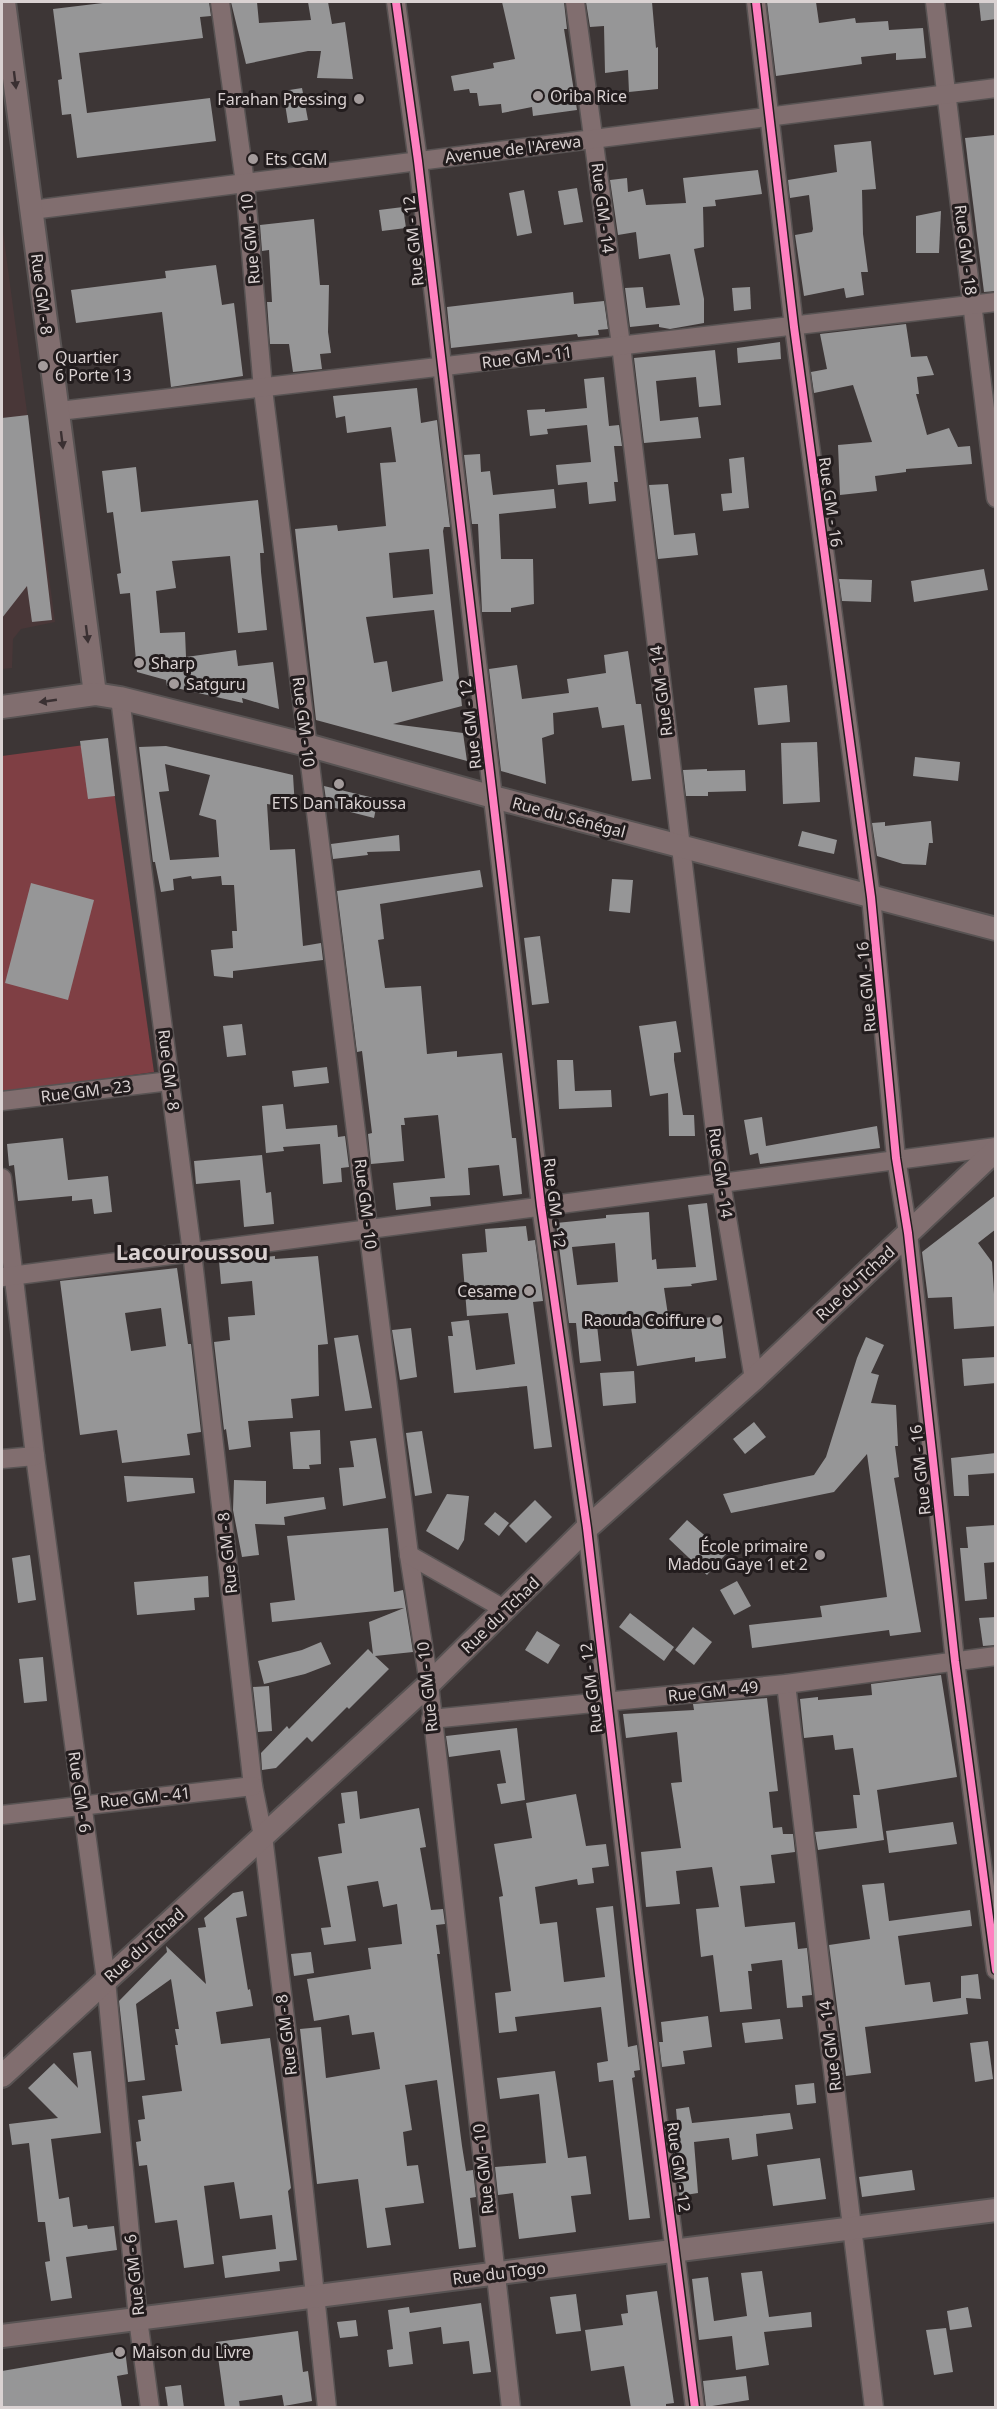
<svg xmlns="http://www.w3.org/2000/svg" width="997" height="2409" viewBox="0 0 997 2409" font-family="'Noto Sans',sans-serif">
  <rect width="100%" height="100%" fill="#3d3636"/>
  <polygon fill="#493738" points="2,224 55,622 21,629 13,639 12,668 2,669"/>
  <polygon fill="#7f3f44" points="107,742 154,1072 2,1093 2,756"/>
  <g fill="#969697" fill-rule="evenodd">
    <polygon points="111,2 209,2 211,16 200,17 203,38 79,53 87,113 210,98 216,141 77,158 71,114 62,115 58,80 62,79 53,9"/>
    <polygon points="231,2 257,2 259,23 311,20 308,2 328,2 332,24 345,22 353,79 317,78 321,51 308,51 246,64"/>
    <polygon points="502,2 564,2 567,29 564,29 577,110 533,116 532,107 502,113 501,104 479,106 477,93 470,93 469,89 454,91 451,76 494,68 493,63 515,59"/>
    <polygon points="586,2 652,2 656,48 658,47 658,89 629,92 628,70 605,73 604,26 590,27"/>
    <polygon points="767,2 816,2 819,23 855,18 856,23 888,21 889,30 923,28 926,58 896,60 896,53 861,57 862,64 776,76"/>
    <polygon points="979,2 996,2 996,19 981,21"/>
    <polygon points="302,88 308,120 288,123 283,91"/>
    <polygon points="995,135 996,291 984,292 965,138"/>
    <polygon points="871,141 876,189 862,190 863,234 868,272 861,272 864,295 846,298 844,288 804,296 795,235 812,232 813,229 809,195 790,198 788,180 837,172 834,145"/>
    <polygon points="758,170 762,194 715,200 716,206 703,207 704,247 694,249 704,299 704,323 670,329 659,327 659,324 630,327 625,288 643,287 646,308 680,305 670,254 639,259 636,232 618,235 610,180 627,178 628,192 643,189 646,205 686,203 683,178"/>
    <polygon points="577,188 583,222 564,225 558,191"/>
    <polygon points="524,190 532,233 517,236 509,193"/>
    <polygon points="403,207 406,228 382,231 379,210"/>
    <polygon points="941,211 939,253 916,253 916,216"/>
    <polygon points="314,219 320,285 329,285 328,332 331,353 320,354 322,369 293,372 289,344 270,344 267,302 272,302 269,250 262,251 260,225"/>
    <polygon points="216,265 222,305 234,303 243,376 171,387 162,312 76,323 71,290 166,278 165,271"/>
    <polygon points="750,287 751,309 734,311 732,288"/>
    <polygon points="573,292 574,304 604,301 608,329 598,330 599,335 578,337 577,334 451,348 447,307"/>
    <polygon points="906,324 911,357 927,356 934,375 917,377 919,394 916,394 927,435 949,428 958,447 970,446 972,464 906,469 906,472 875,476 877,491 840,495 838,445 872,442 853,385 814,393 811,372 827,369 820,334"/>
    <polygon points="780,342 781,359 738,363 737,348"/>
    <polygon points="715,350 721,405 699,407 696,377 656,381 660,421 698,417 701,438 644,443 634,358"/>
    <polygon points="604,377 609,426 619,425 622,446 614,446 618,482 614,482 616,501 589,504 587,482 558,485 556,465 591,462 587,425 547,429 548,434 530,436 527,410 545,409 545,412 587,408 584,379"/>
    <path d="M417,388L421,423L437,420L439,438L450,527H444L443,531L462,706L393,724L463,733L467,761L316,720L295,529L337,525L338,531L386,526L380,463L396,462L391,427L347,433L345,416L336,418L333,396ZM429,549L433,594L393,598L389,553ZM434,610L443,681L392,692L387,661L374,663L366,617Z"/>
    <polygon points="28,415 52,620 32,622 27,586 2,618 2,418"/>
    <polygon points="480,454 481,472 490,471 493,495 554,489 556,508 499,514 501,559 533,559 534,604 511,608 511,612 482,612 478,524 472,524 464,455"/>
    <polygon points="744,457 749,508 723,511 721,494 732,493 729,459"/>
    <polygon points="136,467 141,512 258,500 264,553 260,553 261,572 267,630 238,633 230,556 172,561 176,588 156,591 160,633 185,632 186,657 236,650 238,666 273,662 279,709 242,698 243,703 167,686 166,680 137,672 130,593 120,594 117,574 121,573 113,512 107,513 102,471"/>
    <polygon points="668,484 674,535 695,533 698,555 658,559 649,485"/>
    <polygon points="984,569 988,590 914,602 911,581"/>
    <polygon points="839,579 872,580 871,602 842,601"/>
    <polygon points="628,651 636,704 641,704 651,779 632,781 624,725 602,728 598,707 553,713 554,734 542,738 546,784 501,771 489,669 517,665 522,699 569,693 567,679 606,673 604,655"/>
    <polygon points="787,685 790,722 758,725 754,688"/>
    <polygon points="108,738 115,796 88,799 80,741"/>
    <polygon points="817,742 820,802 783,804 781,743"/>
    <path d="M166,746L293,775L295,808L267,804L270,850L295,849L303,946L321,943L323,960L233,971V978L214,976L211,950L233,948L232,931H237L234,885H222L221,876L192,879L191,876L173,879L174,890L161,892L155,862H153L139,747ZM165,764L210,775L199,815L216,820L219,857L170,860L159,792L169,791Z"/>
    <polygon points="915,757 960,762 958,781 913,776"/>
    <polygon points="707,769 707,771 745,770 746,791 708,792 708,796 686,796 683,770"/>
    <polygon points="324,786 378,799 374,818 327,806"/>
    <polygon points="931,821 933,843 929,843 926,865 903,864 877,856 872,823 885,822 885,826"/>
    <polygon points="802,831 837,840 834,854 798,846"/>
    <polygon points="399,835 400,851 367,852 368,855 333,859 331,844"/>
    <polygon points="480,870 483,887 380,904 384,939 378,940 385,988 421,986 427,1054 457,1051 457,1057 502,1053 512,1138 516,1138 522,1194 503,1196 499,1165 468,1168 470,1195 430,1197 431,1206 396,1210 393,1183 445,1178 438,1115 404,1118 405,1125 401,1125 404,1161 371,1164 368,1134 372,1133 362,1051 357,1052 337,891"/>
    <polygon points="612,879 633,880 630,913 609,911"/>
    <polygon points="31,883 94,900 68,1000 5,983"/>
    <polygon points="540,936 549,1003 532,1005 524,938"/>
    <polygon points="676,1021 681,1052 674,1053 674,1060 683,1115 694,1115 695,1136 669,1136 668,1093 650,1096 639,1026"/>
    <polygon points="242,1024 246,1055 227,1057 223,1026"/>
    <polygon points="557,1060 573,1060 575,1091 611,1090 612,1107 559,1109"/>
    <polygon points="327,1067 329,1083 294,1087 292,1071"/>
    <polygon points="283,1104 286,1129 337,1125 338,1137 345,1136 349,1167 341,1168 342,1182 323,1184 320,1144 283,1147 284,1151 266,1153 262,1106"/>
    <polygon points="762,1117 766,1146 877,1126 880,1148 760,1164 758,1153 750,1155 744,1120"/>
    <polygon points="63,1138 68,1180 108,1176 112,1212 94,1214 92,1199 72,1201 72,1196 18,1201 14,1165 9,1166 7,1144"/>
    <polygon points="262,1155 266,1193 271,1192 274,1224 244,1227 240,1180 196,1184 194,1161"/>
    <polygon points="996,1195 996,1229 978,1243 992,1262 996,1326 954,1329 952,1297 928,1298 922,1252"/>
    <path d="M707,1203L717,1280L691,1284L692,1286L664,1288L669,1322L721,1316L726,1358L695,1362V1357L637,1366L630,1321L597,1325L601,1361L580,1363L576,1323H569L556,1223L606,1218V1215L649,1212L652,1260L656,1259L657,1269L696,1267L688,1205ZM615,1243L618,1282L577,1285L572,1247Z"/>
    <polygon points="526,1226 528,1241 535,1240 543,1301 533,1302 552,1447 534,1449 527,1386 454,1393 448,1336 453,1336 451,1322 469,1320 476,1370 515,1364 508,1313 467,1316 462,1254 487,1252 485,1229"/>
    <polygon points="275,1256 275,1259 318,1256 328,1344 318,1345 319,1396 291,1399 293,1418 248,1421 251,1447 229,1450 226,1429 224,1430 214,1342 230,1340 228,1317 255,1315 252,1281 221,1284 219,1261"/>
    <path d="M177,1268L188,1344H191L201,1432L187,1434L190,1455L122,1463L117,1430L80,1435L60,1281ZM161,1308L166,1346L131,1351L125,1313Z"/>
    <polygon points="411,1328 417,1377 400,1380 392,1330"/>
    <polygon points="358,1335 372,1408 345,1411 334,1338"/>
    <polygon points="866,1337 884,1345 871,1373 879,1375 871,1403 896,1405 898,1446 895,1446 899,1477 894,1478 921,1632 890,1636 889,1630 752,1648 749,1625 822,1617 820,1606 887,1597 867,1454 834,1492 731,1513 723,1494 814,1475 826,1457 857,1358"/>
    <polygon points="996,1357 996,1383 964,1386 962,1359"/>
    <polygon points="634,1371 636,1403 603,1406 600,1373"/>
    <polygon points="754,1422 766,1437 745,1454 733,1439"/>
    <polygon points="320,1430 321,1464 309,1465 310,1469 293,1469 290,1432"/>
    <polygon points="422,1431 432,1493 415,1496 406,1433"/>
    <polygon points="376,1438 386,1498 343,1506 339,1468 354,1467 350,1441"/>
    <polygon points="996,1453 996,1473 968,1475 969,1496 954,1496 951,1458"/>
    <polygon points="124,1476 193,1478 195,1493 127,1502"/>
    <polygon points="234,1480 266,1481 266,1504 324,1497 326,1509 284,1517 285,1525 255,1524 259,1555 242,1557 233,1510"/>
    <polygon points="447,1494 469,1496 464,1540 458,1550 426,1531"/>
    <polygon points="535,1500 552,1517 526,1543 509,1526"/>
    <polygon points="495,1512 509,1523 499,1536 484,1524"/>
    <polygon points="687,1520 726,1554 707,1575 669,1539"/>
    <polygon points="996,1525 996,1562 984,1563 987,1599 965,1601 960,1548 968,1548 966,1527"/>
    <polygon points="388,1528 394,1592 403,1590 413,1652 375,1656 389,1669 349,1709 347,1707 312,1742 307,1737 276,1768 262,1770 261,1753 287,1726 289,1729 368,1649 373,1654 369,1622 404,1608 272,1622 270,1603 295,1600 287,1536"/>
    <polygon points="30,1555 36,1600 18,1603 12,1558"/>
    <polygon points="208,1576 209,1597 194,1598 195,1610 137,1615 134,1582"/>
    <polygon points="737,1581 751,1606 734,1615 720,1590"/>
    <polygon points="630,1613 674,1647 664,1661 619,1627"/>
    <polygon points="996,1617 996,1645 983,1646 979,1618"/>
    <polygon points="693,1627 712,1642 694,1665 675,1650"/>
    <polygon points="537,1631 560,1645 548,1664 525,1650"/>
    <polygon points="321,1642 331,1664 305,1674 264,1684 258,1661 302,1650"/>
    <polygon points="43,1657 47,1701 24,1703 19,1659"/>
    <polygon points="941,1675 957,1777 877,1790 884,1840 818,1850 815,1832 857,1828 853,1795 860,1795 853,1748 835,1750 833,1735 804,1738 800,1699 818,1697 818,1700 872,1695 871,1684"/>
    <polygon points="269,1686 272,1731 258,1732 253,1687"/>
    <polygon points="767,1698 778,1791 769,1792 773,1828 782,1827 783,1834 793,1834 795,1852 771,1855 775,1883 740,1886 745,1927 795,1922 798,1949 807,1948 812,1995 802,1996 803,2007 787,2008 782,1960 751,1964 752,1971 748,1971 752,2009 720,2012 713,1955 701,1957 696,1909 719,1907 712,1867 676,1871 680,1904 646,1907 641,1852 681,1848 671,1783 682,1782 677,1732 626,1738 623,1714 694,1710 693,1704"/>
    <polygon points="517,1728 525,1800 501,1804 497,1784 506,1783 500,1750 449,1757 446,1736"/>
    <polygon points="357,1791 360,1819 419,1808 426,1847 420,1848 431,1910 443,1909 445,1924 436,1925 440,1954 437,1954 462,2146 466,2171 473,2170 476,2197 470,2198 476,2247 459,2249 437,2080 405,2085 412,2130 403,2132 407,2166 418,2165 424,2203 385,2208 391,2245 367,2248 358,2179 317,2184 300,2029 321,2027 326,2078 380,2069 374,2032 352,2035 349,2015 314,2021 307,1979 371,1969 368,1948 402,1944 397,1904 383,1907 378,1881 347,1886 356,1941 324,1945 321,1928 331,1927 318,1857 342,1853 338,1824 345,1823 341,1793"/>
    <polygon points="576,1794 586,1846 606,1844 609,1866 592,1868 594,1883 578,1885 577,1879 535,1887 540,1924 557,1922 564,1982 605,1977 596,1908 613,1906 628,2047 637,2045 640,2070 634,2071 635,2077 632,2078 650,2218 629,2220 613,2080 599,2082 597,2063 608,2061 601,2007 515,2017 517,2031 499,2033 495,1993 511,1991 499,1897 503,1896 494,1844 532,1838 526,1803"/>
    <polygon points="953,1822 957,1844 889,1853 886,1831"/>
    <polygon points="884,1883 889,1921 970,1910 972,1926 898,1936 905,1985 930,1982 933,2002 961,1998 961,1976 978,1974 981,1999 966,1998 968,2014 865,2027 871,2073 846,2076 829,1945 870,1939 862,1885"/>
    <polygon points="243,1891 247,1916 236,1918 248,1990 250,1989 253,2006 216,2012 221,2044 270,2038 291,2188 288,2191 297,2260 279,2262 280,2271 225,2278 222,2256 276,2249 272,2215 240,2219 234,2182 204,2186 214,2264 184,2268 177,2220 155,2223 147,2165 139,2166 136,2142 141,2141 138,2120 145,2119 142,2096 182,2091 175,2045 178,2045 175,2029 179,2029 171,1979 136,2004 145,2080 128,2082 119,2001 167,1952 166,1946 206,1984 198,1928 206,1927 204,1918 233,1893"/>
    <polygon points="311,1952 314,1973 294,1976 291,1954"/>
    <polygon points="708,2016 712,2047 683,2051 685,2064 662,2067 659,2042 663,2042 661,2022"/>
    <polygon points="780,2019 783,2039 745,2043 742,2023"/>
    <polygon points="988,2041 993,2079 975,2082 970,2043"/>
    <polygon points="91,2051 101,2133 51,2139 59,2199 69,2197 73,2227 87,2225 88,2229 114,2226 117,2250 66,2257 72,2298 51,2301 45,2262 50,2261 45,2222 38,2222 29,2143 12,2145 9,2124 58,2118 28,2088 54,2063 78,2088 73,2053"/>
    <polygon points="555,2071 568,2158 586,2156 591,2194 571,2196 576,2232 519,2239 513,2193 498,2195 495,2167 546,2163 539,2094 500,2099 497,2078"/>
    <polygon points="814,2083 816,2103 797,2105 795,2085"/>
    <polygon points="689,2107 692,2123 790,2113 793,2129 756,2134 758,2156 732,2160 729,2138 694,2142 698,2193 679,2196 673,2145 679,2144 676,2109"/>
    <polygon points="820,2158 826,2199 773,2206 767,2165"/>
    <polygon points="912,2170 915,2190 862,2197 859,2177"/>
    <polygon points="762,2271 769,2317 811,2312 812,2327 764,2332 769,2365 736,2370 732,2336 699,2340 692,2279 708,2277 714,2321 747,2316 741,2273"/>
    <polygon points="657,2291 674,2403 666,2404 666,2408 631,2408 624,2366 591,2371 585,2330 623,2325 621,2314 628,2313 626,2295"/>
    <polygon points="576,2294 581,2331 556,2334 550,2297"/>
    <polygon points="481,2303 491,2372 473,2374 469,2341 443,2344 441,2327 409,2332 413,2364 389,2367 387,2350 393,2349 388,2310 409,2307 410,2313"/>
    <polygon points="968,2307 972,2327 950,2330 947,2311"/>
    <polygon points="356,2320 358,2336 340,2338 337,2322"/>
    <polygon points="946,2328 953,2372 934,2375 926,2330"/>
    <polygon points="298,2331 303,2372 308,2371 312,2401 284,2406 282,2395 239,2401 240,2408 225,2408 216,2342"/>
    <polygon points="125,2350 128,2374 117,2376 122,2408 2,2408 2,2371"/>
    <polygon points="746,2376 749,2400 706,2407 703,2381"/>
    <polygon points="181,2385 184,2408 168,2408 165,2387"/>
  </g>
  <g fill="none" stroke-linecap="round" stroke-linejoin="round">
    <g stroke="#585353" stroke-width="21">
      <g id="minor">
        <polyline points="220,2 245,183 263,389 409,1555 429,1684 511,2408"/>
        <polyline points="396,2 418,161 541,1206 587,1528 639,1973 695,2408"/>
        <polyline points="575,2 621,345 721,1182 754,1379"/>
        <polyline points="756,2 794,327 871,897 896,1158 908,1233 955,1661 996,1970"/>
        <polyline points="935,2 996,498"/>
        <polyline points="32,210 996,88"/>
        <polyline points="59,411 996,302"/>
        <polyline points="120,698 192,1252 253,1786 263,1836 290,2060 327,2408"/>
        <polyline points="2,1101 170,1081"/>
        <polyline points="2,1178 35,1456 106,1980 138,2319 150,2408"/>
        <polyline points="3,1277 996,1147"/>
        <polyline points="2,1459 35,1456"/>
        <polyline points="409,1555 506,1610"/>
        <polyline points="786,1684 874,2408"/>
        <polyline points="431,1719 786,1684 996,1656"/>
        <polyline points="2,1815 253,1786"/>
      </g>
    </g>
    <g stroke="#585353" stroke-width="26">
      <g id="tertiary">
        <polyline points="4,2 95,694"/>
        <polyline points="2,707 95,694 120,698 307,745 493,797 996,929"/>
        <polyline points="2,2076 429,1684 587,1528 754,1379 996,1150"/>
        <polyline points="2,2336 996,2210"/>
      </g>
    </g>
    <use href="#minor" stroke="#816e6f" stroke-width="18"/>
    <use href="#tertiary" stroke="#816e6f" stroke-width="22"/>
    <g stroke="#221c1d" stroke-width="11">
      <g id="cycleway">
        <polyline points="396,2 418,161 541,1206 587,1528 639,1973 695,2408"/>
        <polyline points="756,2 794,327 871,897 896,1158 908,1233 955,1661 996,1970"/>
      </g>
    </g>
    <use href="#cycleway" stroke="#ff80c0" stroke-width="8"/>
  </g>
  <defs><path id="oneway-solid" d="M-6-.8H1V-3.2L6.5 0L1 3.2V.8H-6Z" transform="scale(1.5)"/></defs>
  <g fill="#3a3032">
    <use href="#oneway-solid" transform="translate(15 80) rotate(83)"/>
    <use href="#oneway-solid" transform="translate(62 440) rotate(83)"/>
    <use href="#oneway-solid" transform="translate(87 634) rotate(83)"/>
    <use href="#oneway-solid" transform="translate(48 701) rotate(172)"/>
  </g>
  <g fill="#a39b9b" stroke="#221c1d" stroke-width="2">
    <circle cx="538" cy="96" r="6"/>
    <circle cx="359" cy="99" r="6"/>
    <circle cx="253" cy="159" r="6"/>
    <circle cx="43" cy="366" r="6"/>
    <circle cx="139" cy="663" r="6"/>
    <circle cx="174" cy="684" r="6"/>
    <circle cx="339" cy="784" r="6"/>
    <circle cx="529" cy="1291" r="6"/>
    <circle cx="717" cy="1320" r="6"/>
    <circle cx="820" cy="1555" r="6"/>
    <circle cx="120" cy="2352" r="6"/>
  </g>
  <g text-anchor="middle" stroke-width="6" stroke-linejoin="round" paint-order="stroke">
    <g font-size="16" fill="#dad2d2" stroke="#221c1d" text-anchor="start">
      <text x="550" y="102">Oriba Rice</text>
      <text x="347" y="105" text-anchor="end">Farahan Pressing</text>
      <text x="265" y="165">Ets CGM</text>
      <text x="55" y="363">Quartier<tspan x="55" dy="18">6 Porte 13</tspan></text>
      <text x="151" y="669">Sharp</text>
      <text x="186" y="690">Satguru</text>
      <text x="339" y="809" text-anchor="middle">ETS Dan Takoussa</text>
      <text x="517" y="1297" text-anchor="end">Cesame</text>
      <text x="705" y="1326" text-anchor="end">Raouda Coiffure</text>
      <text x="808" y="1552" text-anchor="end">École primaire<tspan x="808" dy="18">Madou Gaye 1 et 2</tspan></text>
      <text x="132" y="2358">Maison du Livre</text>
    </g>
    <g font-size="16" fill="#dad2d2" stroke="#221c1d">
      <text transform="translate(513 149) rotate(-7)" y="6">Avenue de l'Arewa</text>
      <text transform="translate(603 208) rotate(83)" y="6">Rue GM - 14</text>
      <text transform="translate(250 239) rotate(-95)" y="6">Rue GM - 10</text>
      <text transform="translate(413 241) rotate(-96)" y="6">Rue GM - 12</text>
      <text transform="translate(966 250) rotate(83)" y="6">Rue GM - 18</text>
      <text transform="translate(42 294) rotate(83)" y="6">Rue GM - 8</text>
      <text transform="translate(527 357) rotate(-7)" y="6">Rue GM - 11</text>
      <text transform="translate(831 502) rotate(82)" y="6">Rue GM - 16</text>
      <text transform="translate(661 691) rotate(-97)" y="6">Rue GM - 14</text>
      <text transform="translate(304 722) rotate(83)" y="6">Rue GM - 10</text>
      <text transform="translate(470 724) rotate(-97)" y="6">Rue GM - 12</text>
      <text transform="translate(569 817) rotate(15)" y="6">Rue du Sénégal</text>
      <text transform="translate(866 987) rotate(-95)" y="6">Rue GM - 16</text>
      <text transform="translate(169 1070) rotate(83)" y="6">Rue GM - 8</text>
      <text transform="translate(86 1091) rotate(-7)" y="6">Rue GM - 23</text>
      <text transform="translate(721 1173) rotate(82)" y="6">Rue GM - 14</text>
      <text transform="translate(555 1203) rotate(83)" y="6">Rue GM - 12</text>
      <text transform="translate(366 1204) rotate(83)" y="6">Rue GM - 10</text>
      <text transform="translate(855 1283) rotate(-43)" y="6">Rue du Tchad</text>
      <text transform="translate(920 1470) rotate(-96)" y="6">Rue GM - 16</text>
      <text transform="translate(227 1553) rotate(-96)" y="6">Rue GM - 8</text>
      <text transform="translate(500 1615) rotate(-44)" y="6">Rue du Tchad</text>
      <text transform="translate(427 1687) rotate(-96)" y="6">Rue GM - 10</text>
      <text transform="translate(591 1688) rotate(-97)" y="6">Rue GM - 12</text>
      <text transform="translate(713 1691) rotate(-6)" y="6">Rue GM - 49</text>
      <text transform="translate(80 1792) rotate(82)" y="6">Rue GM - 6</text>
      <text transform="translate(145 1797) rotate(-6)" y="6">Rue GM - 41</text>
      <text transform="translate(144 1945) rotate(-42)" y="6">Rue du Tchad</text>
      <text transform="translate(286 2035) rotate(-97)" y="6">Rue GM - 8</text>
      <text transform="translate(830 2046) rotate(-97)" y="6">Rue GM - 14</text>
      <text transform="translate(679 2167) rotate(82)" y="6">Rue GM - 12</text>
      <text transform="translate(483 2169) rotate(-96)" y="6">Rue GM - 10</text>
      <text transform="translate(499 2273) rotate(-7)" y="6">Rue du Togo</text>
      <text transform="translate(134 2275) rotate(-96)" y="6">Rue GM - 6</text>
    </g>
    <g font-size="22" font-weight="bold" fill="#dad2d2" stroke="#221c1d">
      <text x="192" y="1260">Lacouroussou</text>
    </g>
  </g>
  <rect width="997" height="2409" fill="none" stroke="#dad2d2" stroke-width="6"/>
</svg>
